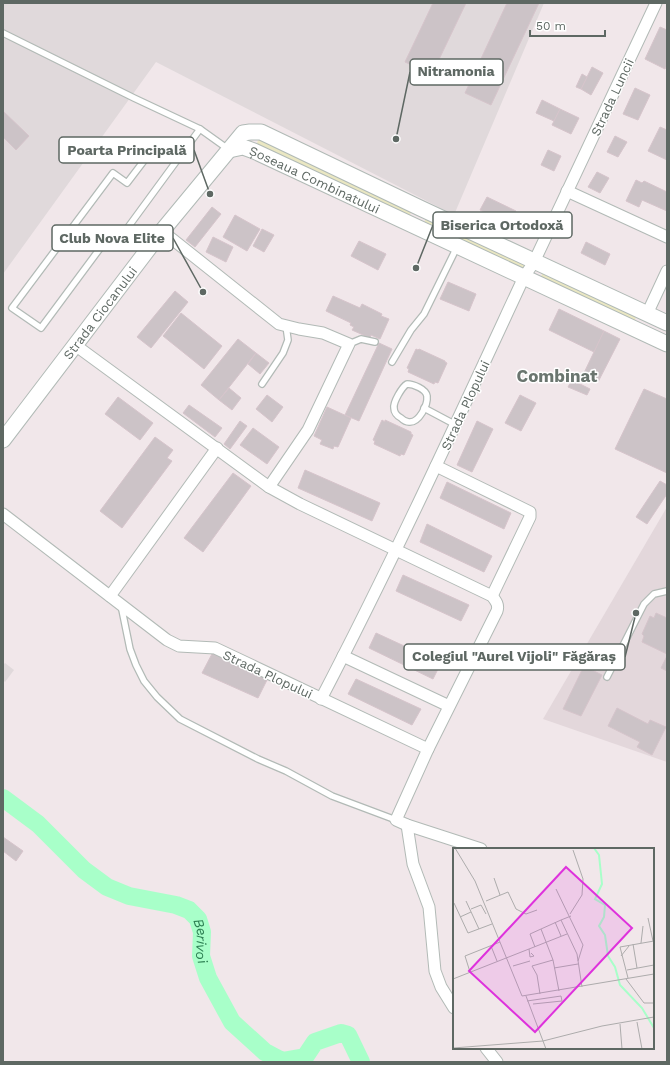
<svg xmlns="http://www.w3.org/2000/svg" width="670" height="1065" viewBox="0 0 670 1065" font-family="'Work Sans',sans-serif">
  <rect width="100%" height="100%" fill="#f1e7ea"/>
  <g fill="#e0d9db">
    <polygon points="3,3 544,3 454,215 156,62 3,274"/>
    <polygon points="5,663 14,670 5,682 3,680 3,665"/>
  </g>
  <polygon fill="#e3d7db" points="667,507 667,762 543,719"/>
  <g fill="#eae7c2">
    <polygon points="259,138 411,211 410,216 258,146 257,143"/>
    <polygon points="426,218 525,264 524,268 523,269 424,223"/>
    <polygon points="544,272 636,315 635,321 541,279 542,273"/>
  </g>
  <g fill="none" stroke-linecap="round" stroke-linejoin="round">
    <path stroke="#a8ffc9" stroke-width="18" id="s1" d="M3,798L38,824L84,870L107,887L129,896L176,905L189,910L198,919L202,932L201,956L208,978L232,1022L265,1052L282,1061L305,1057L315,1042L341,1033L348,1035L361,1062"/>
  </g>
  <g fill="#ccc3c7" stroke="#d6c4cb">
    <polygon points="433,3 466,3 432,74 405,62"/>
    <polygon points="507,3 539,3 491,105 465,93"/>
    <polygon points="660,27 667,30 667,65 665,69 645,59"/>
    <polygon points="592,67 603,73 591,95 581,89"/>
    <polygon points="582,74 587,77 581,89 576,87"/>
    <polygon points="635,88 650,95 638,120 623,114"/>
    <polygon points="542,100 560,109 554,121 536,113"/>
    <polygon points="560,109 579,118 571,134 552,125"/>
    <polygon points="3,111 29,136 16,150 3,137"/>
    <polygon points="660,127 667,130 667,160 648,151"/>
    <polygon points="615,136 627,142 618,157 607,152"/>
    <polygon points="548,150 561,156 554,171 541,165"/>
    <polygon points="597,172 609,178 600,193 588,187"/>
    <polygon points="636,180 642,183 644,181 667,192 667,211 642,200 639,207 626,201"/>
    <polygon points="487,197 516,211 510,224 480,210"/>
    <polygon points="212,207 221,214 195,247 186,240"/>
    <polygon points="235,215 260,229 247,251 223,237"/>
    <polygon points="262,229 274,235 264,252 253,246"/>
    <polygon points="213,237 233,247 226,262 206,252"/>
    <polygon points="359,241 386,254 378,270 351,256"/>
    <polygon points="586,242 610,254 605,265 581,253"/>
    <polygon points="448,282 476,294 469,311 440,299"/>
    <polygon points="175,291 188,302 151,348 137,337"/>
    <polygon points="333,296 360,308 362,304 382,314 381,316 389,319 380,339 371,335 370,338 352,330 354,327 350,325 351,323 326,311"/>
    <polygon points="559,309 604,331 594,352 549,330"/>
    <polygon points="181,313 222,346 204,369 163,336"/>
    <polygon points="604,331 620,339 598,382 583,375"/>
    <polygon points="238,339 256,353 219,400 201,385"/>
    <polygon points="379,343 392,349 359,421 345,415"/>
    <polygon points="416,349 418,350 419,349 445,361 445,362 447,363 438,383 435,382 434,384 408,372 409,369 407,368"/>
    <polygon points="256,353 269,363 260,374 248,364"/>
    <polygon points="572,380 590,389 587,395 568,387"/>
    <polygon points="229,388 241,398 232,410 219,400"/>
    <polygon points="644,389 667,399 667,473 615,449"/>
    <polygon points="267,395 283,407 272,422 256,409"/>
    <polygon points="520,395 536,403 521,431 505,423"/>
    <polygon points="118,397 153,423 140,440 105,414"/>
    <polygon points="189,405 222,428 215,437 183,413"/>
    <polygon points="327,407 351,418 338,447 334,446 333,449 320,444 322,440 314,436"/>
    <polygon points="382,420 385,422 385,420 411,432 411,434 413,435 404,455 401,454 400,456 374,444 375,441 373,440"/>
    <polygon points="240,421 247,426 230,449 224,444"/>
    <polygon points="477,421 493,429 472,472 457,465"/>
    <polygon points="253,428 279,447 267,464 240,445"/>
    <polygon points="155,437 173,450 167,458 172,461 122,528 100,511"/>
    <polygon points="305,470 380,503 372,521 298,488"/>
    <polygon points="233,473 251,486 203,552 184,538"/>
    <polygon points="660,481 667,485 667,494 647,524 636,517"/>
    <polygon points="447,482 511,513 504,529 440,498"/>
    <polygon points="427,524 492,556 484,572 420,542"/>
    <polygon points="403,575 469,605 461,621 396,591"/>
    <polygon points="656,613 667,618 667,654 642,642 644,636 642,634 650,616 654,618"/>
    <polygon points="376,633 441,663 433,679 369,648"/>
    <polygon points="213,652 268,678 258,698 202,673"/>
    <polygon points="667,656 667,671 661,668"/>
    <polygon points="584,666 602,675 581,716 563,709"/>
    <polygon points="356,679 421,709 412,725 348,694"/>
    <polygon points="617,708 648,724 650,720 666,727 652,755 637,747 640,742 608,726"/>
    <polygon points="3,837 23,851 16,861 3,851"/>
  </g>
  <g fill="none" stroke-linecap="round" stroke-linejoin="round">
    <g stroke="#b2bab6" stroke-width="8">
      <g id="lane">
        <polyline points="3,33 134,98 200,129 228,149"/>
        <polyline points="156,145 127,183 113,173 12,308 41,328 107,239 115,245 200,129"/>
        <polyline points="349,344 361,339 375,342"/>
        <polyline points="392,362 411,330 424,314 457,247"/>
        <polyline points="262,384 283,353 288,340 286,326"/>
        <path d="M407,384C413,384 426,389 427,396C428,405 419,423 409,422C406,422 403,420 401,418C397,416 394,412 394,408C393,402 402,387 407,384Z"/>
        <polyline points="424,408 456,425"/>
        <polyline points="121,605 130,649 136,665 144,681 157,697 180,719 258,759 286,771 332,796 396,820"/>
        <polyline points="607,677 644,604 654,594 667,591"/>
      </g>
    </g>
    <g stroke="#b2bab6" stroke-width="13">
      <g id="street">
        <polyline points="567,191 667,237"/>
        <polyline points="162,231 279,324 299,329 323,333 349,344 308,430 269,487"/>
        <polyline points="647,314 667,271"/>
        <path d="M75,345L269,487L300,504L492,596C496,601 499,605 497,611L428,749"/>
        <polyline points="436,466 530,512 530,517 492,596"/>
        <polyline points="3,514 167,640 179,646 215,648 428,749 396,820 407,825 481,849"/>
        <polyline points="110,596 217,448"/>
        <polyline points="343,656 449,706"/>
        <path d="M321,699C393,561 458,419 524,277L534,262L656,3"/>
        <polyline points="407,825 413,864 429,907 435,971 441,987 454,1008"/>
        <polyline points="486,1048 497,1062"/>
      </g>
    </g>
    <g stroke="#b1bab6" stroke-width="17">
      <g id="secondary">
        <path id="s2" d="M229,150L243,147L254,151L667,344"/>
        <path id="s3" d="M3,440L162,231L243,133L250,132H261L420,208L667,323"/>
      </g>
    </g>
    <use href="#lane" stroke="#fff" stroke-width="5.5"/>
    <use href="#street" stroke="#fff" stroke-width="11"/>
    <use href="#secondary" stroke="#fff" stroke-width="15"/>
  </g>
  <g text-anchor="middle" stroke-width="3" stroke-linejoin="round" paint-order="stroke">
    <g font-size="13" fill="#5e6863" stroke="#fff">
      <text transform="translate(612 97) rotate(-65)" y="5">Strada Luncii</text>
      <text dy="5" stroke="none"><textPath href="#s2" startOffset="93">Șoseaua Combinatului</textPath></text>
      <text dy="5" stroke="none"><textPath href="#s3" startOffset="160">Strada Ciocanului</textPath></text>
      <text transform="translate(465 405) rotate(-65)" y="5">Strada Plopului</text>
      <text transform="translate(268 674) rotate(25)" y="5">Strada Plopului</text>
    </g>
    <g font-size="14" font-style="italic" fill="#2e8154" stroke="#fff">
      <text dy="5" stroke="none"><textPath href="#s1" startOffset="258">Berivoi</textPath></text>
    </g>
    <g font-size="17" font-weight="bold" fill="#6a756f" stroke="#fff">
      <text x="557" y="382">Combinat</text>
    </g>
  </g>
  <g transform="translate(453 848)">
    <rect width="201" height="201" fill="#f1e7ea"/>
    <path fill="none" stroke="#a8ffc9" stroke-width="2" d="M141,0L146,7L149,36L142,51L152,57L151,69L146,78L152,87L155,108L162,119L167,137L189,160L201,180"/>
    <path fill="none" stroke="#adacac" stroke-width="1" d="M2,0L22,33L69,148L201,126M41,30L47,47M103,41L130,97L125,113M13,53L26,81M33,53L55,44L63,61L73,66L84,62M1,55L15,85L39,76M18,61L28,57L33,66M117,66L129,47L130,31L120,2M118,68L108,72L124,106L129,139M7,69L18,64M195,70L200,93M102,74L108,88M188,95L190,78M180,96L184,120M38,98L44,113M82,99L77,86L88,81M76,101L77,109L81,108L78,105M168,108L176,98M60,118L77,113M101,120L125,116M174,122L201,117M17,124L12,108L47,94M175,130L167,99L201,93M0,131L114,86M173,131L191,155H201M106,143L100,112L88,81L108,72M87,146L84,127L79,118L100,112M73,148L90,193L149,178L201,169M74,153L108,148L109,153L80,156M184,174L189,201M167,176L169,201M0,200L90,193L93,201"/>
    <path fill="#de32dc" fill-opacity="0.15" stroke="#de32dc" stroke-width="2" d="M113,19L179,80L82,184L16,123Z"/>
    <rect width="201" height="201" fill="none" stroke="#5e6863" stroke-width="2"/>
  </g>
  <path fill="none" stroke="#5e6863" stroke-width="1.5" d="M396 139L410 72M210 194L194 150M416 268L433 225M203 292L173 238M636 613L625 657"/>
  <g fill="#5e6863" stroke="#fff" stroke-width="1.5">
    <circle cx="396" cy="139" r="4"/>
    <circle cx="210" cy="194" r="4"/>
    <circle cx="416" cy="268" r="4"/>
    <circle cx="203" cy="292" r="4"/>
    <circle cx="636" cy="613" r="4"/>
  </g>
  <g fill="#fff" stroke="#5e6863" stroke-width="1.5">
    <rect x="410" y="59" width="93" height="26" rx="4"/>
    <rect x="59" y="137" width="135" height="26" rx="4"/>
    <rect x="433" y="212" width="139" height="26" rx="4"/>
    <rect x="52" y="225" width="121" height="26" rx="4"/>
    <rect x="404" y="644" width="221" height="26" rx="4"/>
  </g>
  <g font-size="14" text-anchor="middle" font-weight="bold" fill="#5e6863">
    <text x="456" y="76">Nitramonia</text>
    <text x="127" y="155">Poarta Principală</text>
    <text x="502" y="230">Biserica Ortodoxă</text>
    <text x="112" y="243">Club Nova Elite</text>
    <text x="514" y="661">Colegiul "Aurel Vijoli" Făgăraș</text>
  </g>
  <rect width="670" height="1065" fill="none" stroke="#5e6863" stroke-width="8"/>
  <path d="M530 30v6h75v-6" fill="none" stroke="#5e6863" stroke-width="2"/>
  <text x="536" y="30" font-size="12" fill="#5e6863" stroke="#ffffff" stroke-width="3" paint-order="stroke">50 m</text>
</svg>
